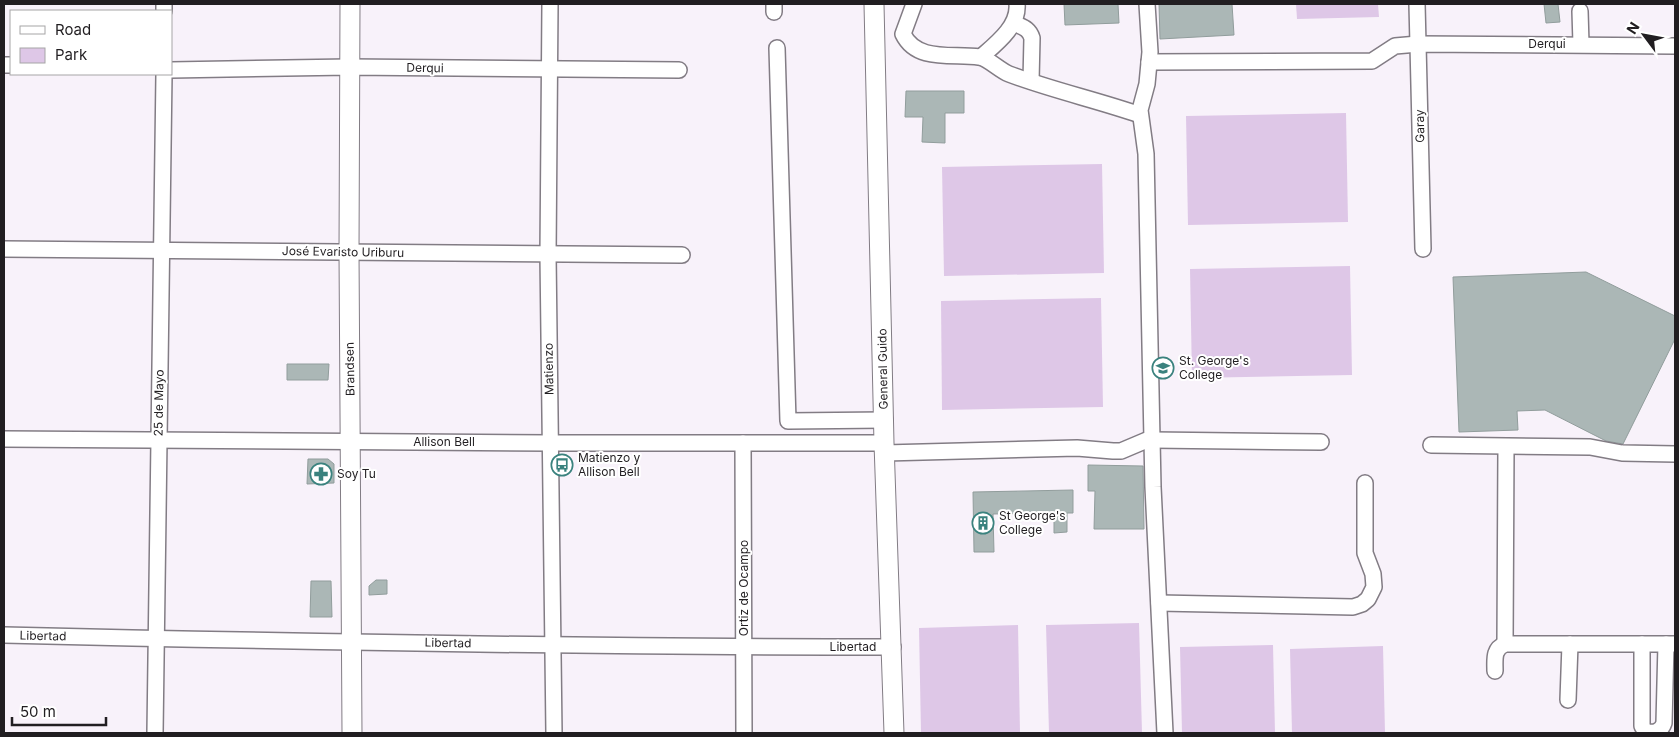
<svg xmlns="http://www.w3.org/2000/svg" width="1679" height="737" viewBox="0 0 1679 737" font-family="Inter,sans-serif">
  <rect width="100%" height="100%" fill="#f8f2fa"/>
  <g fill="#dec7e7">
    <polygon points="1296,4 1378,4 1379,17 1297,19"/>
    <polygon points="1346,113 1348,222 1188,225 1186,116"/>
    <polygon points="1102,164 1104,273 944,276 942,167"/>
    <polygon points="1350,266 1352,375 1192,378 1190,269"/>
    <polygon points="1101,298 1103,407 942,410 941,301"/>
    <polygon points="1139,623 1142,733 1049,733 1046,625"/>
    <polygon points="1018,625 1020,733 921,733 919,628"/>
    <polygon points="1273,645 1275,733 1182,733 1180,647"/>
    <polygon points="1383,646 1385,733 1292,733 1290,649"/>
  </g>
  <g fill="#abb7b6" stroke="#919d9c">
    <polygon points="1064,4 1118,4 1119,23 1065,25"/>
    <polygon points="1159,4 1232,4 1234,35 1160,39"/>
    <polygon points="1544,4 1558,4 1560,22 1546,23"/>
    <polygon points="906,91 964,91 964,113 945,113 945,143 922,142 923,117 905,117"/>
    <polygon points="1586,272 1675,316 1675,339 1623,444 1606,441 1545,410 1517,411 1518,430 1459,432 1453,277"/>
    <polygon points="287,364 329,364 328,380 287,380"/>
    <polygon points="308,459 328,459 334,464 334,483 307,484"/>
    <polygon points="1088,465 1143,466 1144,529 1094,529 1095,491 1088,491"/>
    <polygon points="1073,490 1073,513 1067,513 1067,532 1054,533 1054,513 993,514 994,552 974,552 973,492"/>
    <polygon points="376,580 387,580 387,594 369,595 369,586"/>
    <polygon points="311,581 331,581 332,617 310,617"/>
  </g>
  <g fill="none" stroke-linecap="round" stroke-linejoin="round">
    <g stroke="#827c84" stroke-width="18">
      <g id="minor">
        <polyline points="164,4 164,11"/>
        <polyline points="550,4 548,255 554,733"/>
        <polyline points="774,4 774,12"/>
        <path d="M914,4L903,34C917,63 954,53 979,57C988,58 999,70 1009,74C1051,90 1097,100 1140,115"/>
        <polyline points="1147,4 1150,52 1147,84 1140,110 1146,154 1153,487 1165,733"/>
        <polyline points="1417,4 1423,249"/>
        <polyline points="1580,11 1581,44"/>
        <path d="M1014,23C1022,27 1029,28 1032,38L1031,81"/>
        <polyline points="777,48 788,421 885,420"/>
        <path d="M981,57C997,43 1019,26 1017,4"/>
        <polyline points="1149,62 1372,61 1395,46 1418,44 1675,46"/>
        <polyline points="4,65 11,65"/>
        <polyline points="171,70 349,67 679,70"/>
        <polyline points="4,249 682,255"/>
        <polyline points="4,439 550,443 884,443"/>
        <polyline points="743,443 744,733"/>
        <polyline points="1431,445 1590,447 1622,453 1675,454"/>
        <polyline points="885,453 1077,448 1113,451 1121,451 1147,440 1153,440 1321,442"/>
        <polyline points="1159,603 1353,607 1362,604 1368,599 1374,587 1373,574 1365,553 1365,483"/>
        <path d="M4,635C300,642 596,647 893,647"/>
        <polyline points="1505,644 1506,447"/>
        <path d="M1642,644V726L1645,731C1653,734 1661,732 1664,723L1666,644"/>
        <path d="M1495,671C1495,659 1493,649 1505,644H1675"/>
        <polyline points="1568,700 1570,644"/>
        <polyline points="155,733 164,74"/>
      </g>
    </g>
    <g stroke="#827c84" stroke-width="21">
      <g id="major">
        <polyline points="350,4 349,252 352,733"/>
        <polyline points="874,4 884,443 894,733"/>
      </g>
    </g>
    <use href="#minor" stroke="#fff" stroke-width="15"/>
    <use href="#major" stroke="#fff" stroke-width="19"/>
  </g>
  <defs>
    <g id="school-ring" transform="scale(1.125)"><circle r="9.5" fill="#fff" stroke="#3a827e" stroke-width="1.5"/><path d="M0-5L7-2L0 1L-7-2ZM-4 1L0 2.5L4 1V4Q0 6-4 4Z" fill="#3a827e"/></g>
    <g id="bus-ring" transform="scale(1.125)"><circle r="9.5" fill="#fff" stroke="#3a827e" stroke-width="1.5"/><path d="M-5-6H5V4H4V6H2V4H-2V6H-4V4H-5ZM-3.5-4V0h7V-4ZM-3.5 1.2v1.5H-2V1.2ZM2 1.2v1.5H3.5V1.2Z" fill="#3a827e"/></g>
    <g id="pharmacy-ring" transform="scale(1.125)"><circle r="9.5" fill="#fff" stroke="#3a827e" stroke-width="1.5"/><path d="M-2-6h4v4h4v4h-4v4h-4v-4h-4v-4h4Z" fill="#3a827e"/></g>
    <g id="building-ring" transform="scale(1.125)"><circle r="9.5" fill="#fff" stroke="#3a827e" stroke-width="1.5"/><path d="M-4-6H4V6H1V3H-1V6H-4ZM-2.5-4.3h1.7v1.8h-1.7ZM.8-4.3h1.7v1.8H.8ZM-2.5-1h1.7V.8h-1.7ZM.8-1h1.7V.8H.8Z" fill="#3a827e"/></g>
  </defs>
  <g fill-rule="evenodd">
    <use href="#school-ring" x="1163" y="368"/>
    <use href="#bus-ring" x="562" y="465"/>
    <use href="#pharmacy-ring" x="321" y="474"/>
    <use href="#building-ring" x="983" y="523"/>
  </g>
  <g text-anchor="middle" stroke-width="4" stroke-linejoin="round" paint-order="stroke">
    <g font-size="12" fill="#211e21" stroke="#fff">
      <text x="1547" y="48">Derqui</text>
      <text transform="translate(425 68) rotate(1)" y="4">Derqui</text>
      <text transform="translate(1420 126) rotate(-91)" y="4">Garay</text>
      <text transform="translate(343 252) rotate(1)" y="4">José Evaristo Uriburu</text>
      <text transform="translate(350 369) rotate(-91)" y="4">Brandsen</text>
      <text transform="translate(549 369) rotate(-91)" y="4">Matienzo</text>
      <text transform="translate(883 369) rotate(-91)" y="4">General Guido</text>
      <text transform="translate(159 403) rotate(-89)" y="4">25 de Mayo</text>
      <text x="444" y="446">Allison Bell</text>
      <text transform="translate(744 588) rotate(-90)" y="4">Ortiz de Ocampo</text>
      <text transform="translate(43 636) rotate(1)" y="4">Libertad</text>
      <text transform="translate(448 643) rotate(1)" y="4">Libertad</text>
      <text x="853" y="651">Libertad</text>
    </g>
    <g font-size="12" fill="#211e21" stroke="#fff" text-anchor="start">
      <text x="1179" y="365">St. George's<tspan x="1179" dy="14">College</tspan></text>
      <text x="578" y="462">Matienzo y<tspan x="578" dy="14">Allison Bell</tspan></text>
      <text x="337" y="478">Soy Tu</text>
      <text x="999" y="520">St George's<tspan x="999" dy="14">College</tspan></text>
    </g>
  </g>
  <rect width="1679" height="737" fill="none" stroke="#211e21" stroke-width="10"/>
  <rect x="10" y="10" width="162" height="65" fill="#ffffff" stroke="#a6a5a6"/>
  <rect x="20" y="26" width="25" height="8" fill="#ffffff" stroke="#a6a5a6"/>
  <text x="55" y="35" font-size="15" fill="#211e21">Road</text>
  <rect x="20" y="48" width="25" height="15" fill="#dec7e7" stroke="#a6a5a6"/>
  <text x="55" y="60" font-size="15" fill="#211e21">Park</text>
  <g transform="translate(1644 35) rotate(302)" stroke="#ffffff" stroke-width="4" paint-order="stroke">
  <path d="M0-4L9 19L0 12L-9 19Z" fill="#211e21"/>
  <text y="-8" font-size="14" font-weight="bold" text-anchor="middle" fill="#211e21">N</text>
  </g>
  <path d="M12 717v8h94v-8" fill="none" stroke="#211e21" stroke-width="2.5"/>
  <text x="20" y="717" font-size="15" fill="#211e21" stroke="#ffffff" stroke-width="4" paint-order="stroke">50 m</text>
</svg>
